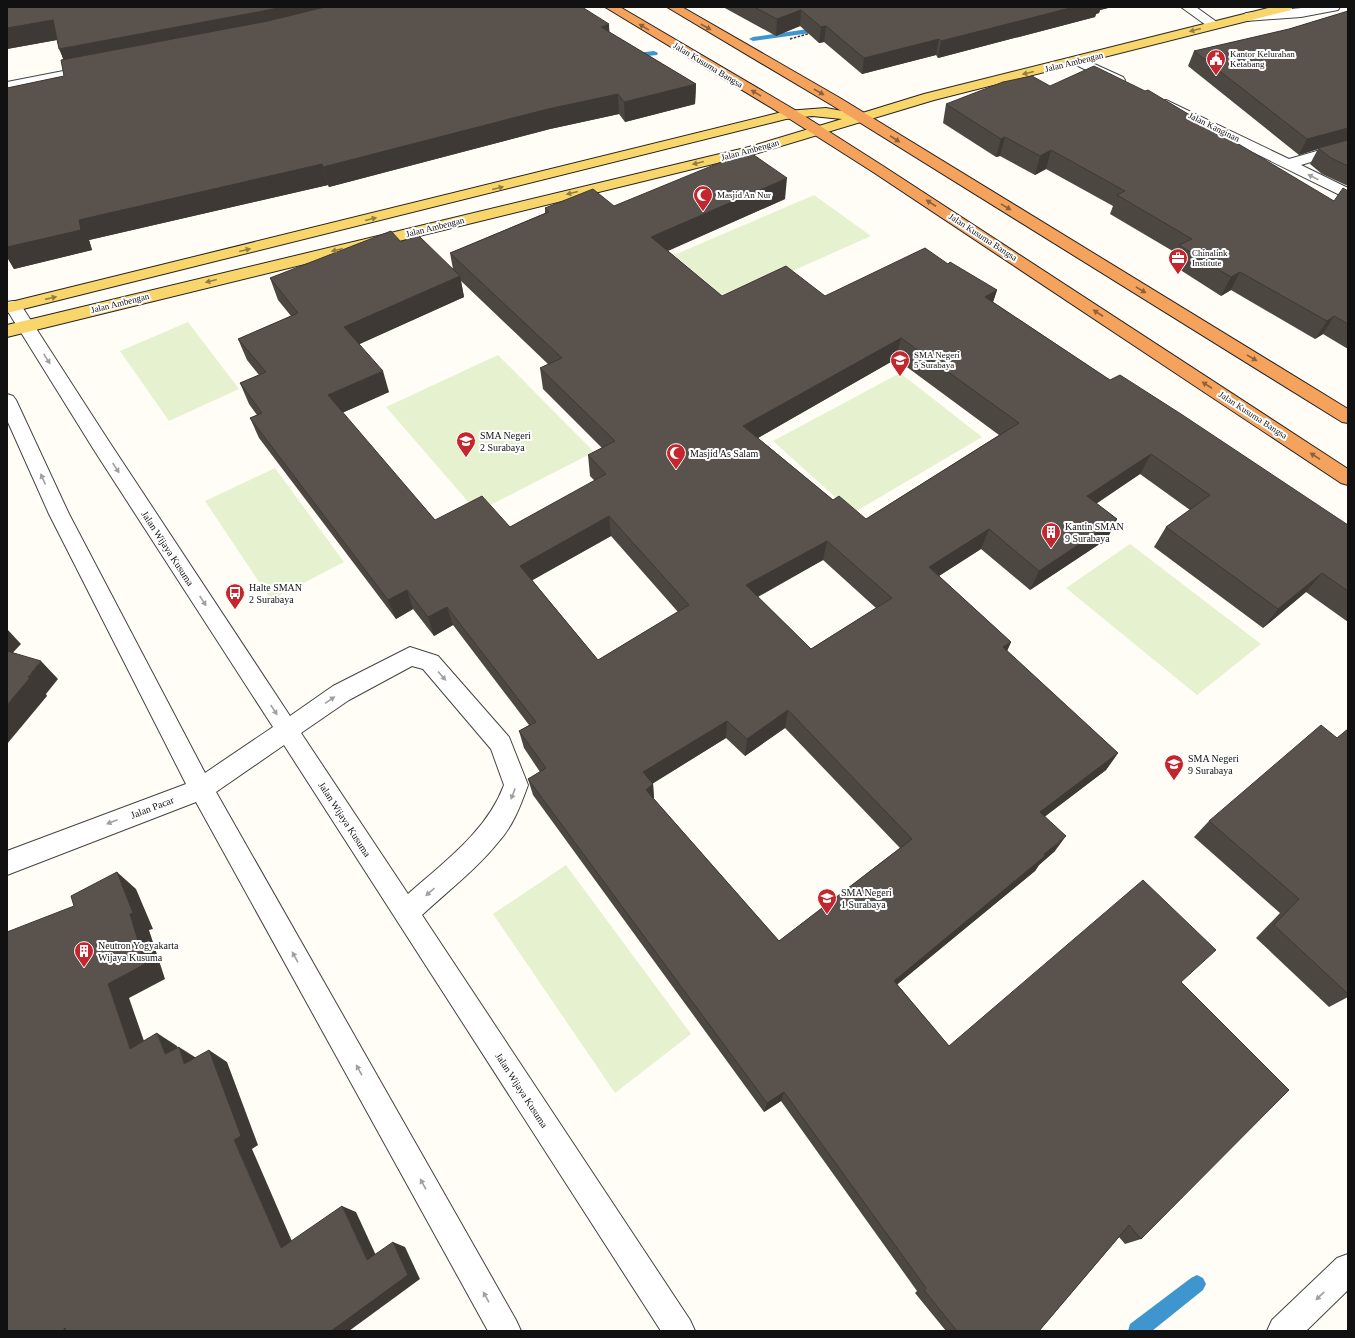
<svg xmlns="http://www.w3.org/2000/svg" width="1355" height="1338" viewBox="0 0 1355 1338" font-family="Georgia,serif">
  <rect width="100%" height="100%" fill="#fffdf5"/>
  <g fill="#e6f2cf">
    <polygon points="814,195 871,236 727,300 674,255"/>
    <polygon points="188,322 239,389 169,421 120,351"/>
    <polygon points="498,355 594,452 477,512 386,407"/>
    <polygon points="900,373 982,437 853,513 773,441"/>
    <polygon points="275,468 344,562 271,600 205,501"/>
    <polygon points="1130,544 1261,644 1197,695 1066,588"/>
    <polygon points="566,865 691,1034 615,1093 493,914"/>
  </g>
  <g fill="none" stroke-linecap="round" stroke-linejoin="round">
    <g fill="#3f96cf" fill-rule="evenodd">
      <polygon points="822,27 825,27 825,31 753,41 749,39 753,37"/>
      <polygon points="654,51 658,53 657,55 628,58 624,56 628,54"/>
      <polygon points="1197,1275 1203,1278 1206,1284 1203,1290 1152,1331 1128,1331 1130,1324 1191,1278"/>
    </g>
    <g stroke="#444" stroke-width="2">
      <g id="minor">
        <polygon points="1181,7 1196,7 1221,25 1215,29 1210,28"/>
        <polygon points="1313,7 1340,7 1338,10 1301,17 1246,21 1240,17 1246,13"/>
        <polygon points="1079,57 1123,77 1125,80 1123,83 1113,83 1074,64 1072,61 1074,58"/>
        <polygon points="94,65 99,66 101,69 99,72 7,90 7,82"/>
        <polygon points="1166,100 1289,159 1348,142 1348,151 1301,165 1348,188 1348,199 1161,107 1159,104 1161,101"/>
        <path d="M13,301L19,302L108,440L290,716L333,686L410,647L438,656L509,737L528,785C521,804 514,824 500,840C478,868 448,891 422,915L690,1320L695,1331H661L284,745L216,792L516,1320L521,1331H488L196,802L7,875V851L186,784L49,514L7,420V394L13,396L16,400L69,514L205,773L273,727L94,450L7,310V302ZM412,666L423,669L491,749L504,785C487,831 444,862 408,894L301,733L349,700Z"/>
        <polygon points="1348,1254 1348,1290 1306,1331 1267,1331 1272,1320 1337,1258"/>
      </g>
    </g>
    <g stroke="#222" stroke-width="2">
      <polygon id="major" points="1272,7 1293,7 1291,10 934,100 758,153 7,337 7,325 749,147 842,119 812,116 786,119 7,313 7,303 786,111 826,108 859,114 924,94"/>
    </g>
    <g stroke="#222" stroke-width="2">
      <g id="highway">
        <polygon points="605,7 620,7 795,110 883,166 1348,469 1348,485 1341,483 873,172 785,116"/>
        <polygon points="667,7 682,7 840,98 1348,409 1348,423 1342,422 830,104"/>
      </g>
    </g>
    <polyline stroke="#333" stroke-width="1.5" stroke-dasharray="2.5 1.5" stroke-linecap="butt" points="790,39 811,33"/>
    <use href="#minor" fill="#fff" fill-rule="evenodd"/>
    <use href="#major" fill="#f9d66b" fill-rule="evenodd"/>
    <use href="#highway" fill="#f5a25d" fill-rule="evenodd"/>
  </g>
  <g fill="#4d4742" fill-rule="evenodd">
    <polygon points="7,7 609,32 696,84 695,104 625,122 619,114 550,129 329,187 328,185 89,240 92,250 14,269 7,257 7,88 64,76 63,59 57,40 7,49"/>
    <polygon points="723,7 1112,7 1100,10 1099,13 1096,14 1095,17 938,58 936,55 862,74 824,42 819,43 800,26 776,36"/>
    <polygon points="1348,11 1348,186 1322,174 1310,164 1318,149 1299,155 1188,66 1194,51 1289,29"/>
    <polygon points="1050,86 1334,201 1348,191 1348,349 1323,334 1315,339 1231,290 1221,296 1171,264 1176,253 1110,214 1113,206 1046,169 1035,175 1000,156 996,157 943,123 946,104"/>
    <path d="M785,199L668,251L722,296H825L948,264L997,290L993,302L1110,380L1348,525V622L1306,592L1263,628L1154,547L1166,527L1190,510L1140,474L1096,504L1117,519L1107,539L1030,590L981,549L939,576L1011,642L1007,651L1118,753L1106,770L1045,816L1055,851L1039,865L1035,871L897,984L949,1046L1181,982L1141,1239L1125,1244L1119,1237L1039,1331H946L915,1293L917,1291L781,1101L764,1112L533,795L528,779L540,772L524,748L519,731L529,725L453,625L434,636L413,609L396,619L259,438L250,418L257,415L249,404L240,383L259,375L247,360L238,339L291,316L278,300L270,278L401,242L453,269L450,253L545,213V208L614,206ZM461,281L548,364L540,368L543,389L602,448L588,455L590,476L595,481L510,527L435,520L342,413L389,392L359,344L464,297ZM896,359L999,435L866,519L833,500L758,438ZM611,536L678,612L598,660L532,580ZM823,560L876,608L811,649L758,597ZM785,728L900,848L779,941L654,799L653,783L726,738L745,756Z"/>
    <polygon points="1348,729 1348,997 1329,1007 1256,938 1280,913 1194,837 1209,821 1337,738"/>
  </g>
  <g fill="#3f3936">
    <polygon points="281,7 363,7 68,69 59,49"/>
    <polygon points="1074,7 1112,7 1100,10 1099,13 1096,14 1095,17 938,58 941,41"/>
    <polygon points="801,10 800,26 776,36 777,19"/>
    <polygon points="53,20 62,39 7,49 7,28"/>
    <polygon points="609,24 610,44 601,27"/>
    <polygon points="826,26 824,42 819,43 821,27"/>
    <polygon points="939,39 936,55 862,74 864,58"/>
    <polygon points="696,84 695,104 625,122 624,102"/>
    <polygon points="618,94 619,114 550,129 329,187 323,167 548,109"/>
    <polygon points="1348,128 1348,141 1318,148 1318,149 1299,155 1307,139"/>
    <polygon points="1005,137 1000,156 996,157 1001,139"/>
    <polygon points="1051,150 1046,169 1035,175 1040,156"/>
    <polygon points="322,164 328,185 89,240 92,250 14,269 7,257 7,247 79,220"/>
    <polygon points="787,178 785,199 651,258 651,237"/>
    <polygon points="1240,272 1231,290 1221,296 1231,277"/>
    <polygon points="460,276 464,297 351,348 344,327"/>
    <polygon points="997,290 990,311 985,297"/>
    <polygon points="1334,316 1323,334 1315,339 1327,321"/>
    <polygon points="901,338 896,359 742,447 743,426"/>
    <polygon points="383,371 389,392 335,416 328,395"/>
    <polygon points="1151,454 1140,474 1077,516 1087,496"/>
    <polygon points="609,516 611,536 524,585 520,566"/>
    <polygon points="1117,519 1107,539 1030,590 1039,571"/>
    <polygon points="989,529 981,549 923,586 929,567"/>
    <polygon points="827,541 823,560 744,604 746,585"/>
    <polygon points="1322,573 1306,592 1263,628 1278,609"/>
    <polygon points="407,590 413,609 396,619 388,600"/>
    <polygon points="447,607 453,625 434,636 428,617"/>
    <polygon points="7,629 21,644 7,659"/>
    <polygon points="1011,642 1003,660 1003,647"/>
    <polygon points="41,661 58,679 46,694 47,696 7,744 7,705 28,677"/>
    <polygon points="788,710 785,728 745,756 747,739"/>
    <polygon points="727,721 726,738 644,789 643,772"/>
    <polygon points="1118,753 1106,770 1030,828 1040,812"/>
    <polygon points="653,784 654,800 646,790"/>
    <polygon points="1066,836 1055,851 1039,865 1035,871 887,993 894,981"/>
    <polygon points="117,872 136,889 153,929 149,930 165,979 129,998 151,1061 130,1049 108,984"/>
    <polygon points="157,1033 177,1046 184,1066 165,1054"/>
    <polygon points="179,1047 198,1059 184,1064"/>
    <polygon points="209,1050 227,1062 258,1145 252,1149 297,1253 281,1248 234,1140"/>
    <polygon points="784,1092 781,1101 764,1112 767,1103"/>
    <polygon points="342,1206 356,1212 380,1264 367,1260"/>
    <polygon points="393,1242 405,1247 420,1279 349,1331 331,1331"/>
    <polygon points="65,1328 90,1331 61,1331"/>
  </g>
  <g fill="#5a524d" stroke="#3f3936" fill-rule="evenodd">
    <polygon points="7,7 281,7 268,10 59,49 53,20 7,28"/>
    <polygon points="325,7 582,7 609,24 601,27 696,84 624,102 618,94 548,109 323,167 322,164 79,220 81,230 7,247 7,88 64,76 61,60 268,21"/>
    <polygon points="754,7 1074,7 941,41 939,39 864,58 826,26 821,27 801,10 777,19"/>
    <polygon points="1348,11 1348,128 1307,139 1194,51 1289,29"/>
    <polygon points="1094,66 1145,91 1148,90 1334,201 1343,188 1348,191 1348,324 1334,316 1327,321 1240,272 1231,277 1179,245 1192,239 1117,195 1125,191 1051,150 1040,156 1005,137 1001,139 946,104 1003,82 1032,76 1050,86"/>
    <polygon points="1348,140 1348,166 1331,158 1318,148"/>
    <path d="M748,151L787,178L651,237L722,296L786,266L825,296L925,248L948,264L950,262L997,290L985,297L1110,380L1120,375L1181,414L1348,525V591L1322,573L1278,609L1166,527L1210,495L1151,454L1087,496L1117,519L1039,571L989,529L929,567L1011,642L1003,647L1118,753L1040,812L1066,836L1044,854L1045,856L894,981L949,1046L1143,880L1216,950L1181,982L1289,1090L1141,1239L1129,1225L1039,1331H957L924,1290L926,1288L784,1092L767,1103L528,779L546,768L519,731L536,722L447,607L428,617L407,590L388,600L250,418L262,413L240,383L266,372L238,339L298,313L270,278L391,231L401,242L418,235L460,276L344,327L383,371L328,395L435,520L482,496L510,527L606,474L588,455L615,441L540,368L562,358L450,253L549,212L545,208L593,189L614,206ZM901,338L1019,423L866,519L839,496L833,500L743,426ZM609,516L689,605L598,660L520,566ZM827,541L892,598L811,649L746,585ZM788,710L912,839L779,941L646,790L653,784L643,772L727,721L747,739Z"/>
    <polygon points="7,651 41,661 28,677 30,678 7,705"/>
    <polygon points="1321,725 1337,738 1348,729 1348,994 1274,925 1299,899 1209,821"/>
    <polygon points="117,872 133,913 130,914 145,964 108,984 130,1049 157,1033 165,1054 179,1047 184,1064 209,1050 241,1136 234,1140 281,1248 342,1206 367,1260 393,1242 408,1275 331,1331 66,1331 65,1328 61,1331 7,1331 7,932 74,906 71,896"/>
  </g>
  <defs><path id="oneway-solid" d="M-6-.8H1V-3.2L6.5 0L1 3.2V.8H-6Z"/></defs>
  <g fill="#8e613b">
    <use href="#oneway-solid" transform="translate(644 27) rotate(-149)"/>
    <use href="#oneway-solid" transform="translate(706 27) rotate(30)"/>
    <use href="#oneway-solid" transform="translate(819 92) rotate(30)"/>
    <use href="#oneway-solid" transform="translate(756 93) rotate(-149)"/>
    <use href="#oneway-solid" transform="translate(895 139) rotate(33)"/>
    <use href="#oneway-solid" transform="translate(931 203) rotate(-147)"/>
    <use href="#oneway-solid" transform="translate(1006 207) rotate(31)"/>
    <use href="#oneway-solid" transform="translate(1141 290) rotate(31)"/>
    <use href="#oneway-solid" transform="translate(1098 313) rotate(-147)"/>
    <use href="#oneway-solid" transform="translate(1252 358) rotate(31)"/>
    <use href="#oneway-solid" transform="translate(1207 385) rotate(-147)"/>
    <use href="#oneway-solid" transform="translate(1315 456) rotate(-147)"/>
  </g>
  <g fill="#917d42">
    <use href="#oneway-solid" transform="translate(1195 30) rotate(165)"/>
    <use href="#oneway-solid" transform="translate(1028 73) rotate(166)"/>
    <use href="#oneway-solid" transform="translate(698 163) rotate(166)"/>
    <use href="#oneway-solid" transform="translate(498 188) rotate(-14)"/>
    <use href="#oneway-solid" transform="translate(572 193) rotate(166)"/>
    <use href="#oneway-solid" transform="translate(371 219) rotate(-14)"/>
    <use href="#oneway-solid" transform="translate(245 250) rotate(-14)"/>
    <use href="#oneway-solid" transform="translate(337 250) rotate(166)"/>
    <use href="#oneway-solid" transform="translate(211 281) rotate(166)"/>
    <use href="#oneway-solid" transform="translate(51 298) rotate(-13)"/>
  </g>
  <g fill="#a0a0a0">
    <use href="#oneway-solid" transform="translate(1313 177) rotate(-153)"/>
    <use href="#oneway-solid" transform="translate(47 359) rotate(57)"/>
    <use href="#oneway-solid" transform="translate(116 468) rotate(57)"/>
    <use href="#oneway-solid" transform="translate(43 479) rotate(-114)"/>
    <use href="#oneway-solid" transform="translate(203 601) rotate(57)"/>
    <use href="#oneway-solid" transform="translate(442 676) rotate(49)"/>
    <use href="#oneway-solid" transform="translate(330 700) rotate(-34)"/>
    <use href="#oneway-solid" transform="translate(274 710) rotate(57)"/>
    <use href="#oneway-solid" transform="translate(513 794) rotate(111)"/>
    <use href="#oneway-solid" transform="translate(112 822) rotate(159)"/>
    <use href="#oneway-solid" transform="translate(430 892) rotate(139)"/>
    <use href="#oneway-solid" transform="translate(295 957) rotate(-119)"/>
    <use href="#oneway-solid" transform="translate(359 1070) rotate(-119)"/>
    <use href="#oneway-solid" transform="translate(423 1184) rotate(-119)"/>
    <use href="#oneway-solid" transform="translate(1320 1296) rotate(136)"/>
    <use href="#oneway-solid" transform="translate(486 1297) rotate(-119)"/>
  </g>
  <defs>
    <g id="civic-pin" transform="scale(1)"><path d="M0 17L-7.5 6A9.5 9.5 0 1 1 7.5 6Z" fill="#c4262e" stroke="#fff"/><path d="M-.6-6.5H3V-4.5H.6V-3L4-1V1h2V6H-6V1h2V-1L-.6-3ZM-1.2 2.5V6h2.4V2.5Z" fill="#fff"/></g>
    <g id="mosque-pin" transform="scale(1)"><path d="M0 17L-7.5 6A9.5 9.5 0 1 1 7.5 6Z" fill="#c4262e" stroke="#fff"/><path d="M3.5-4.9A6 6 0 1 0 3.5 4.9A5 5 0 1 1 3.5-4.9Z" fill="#fff"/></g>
    <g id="office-pin" transform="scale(1)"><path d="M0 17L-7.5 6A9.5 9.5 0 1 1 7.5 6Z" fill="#c4262e" stroke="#fff"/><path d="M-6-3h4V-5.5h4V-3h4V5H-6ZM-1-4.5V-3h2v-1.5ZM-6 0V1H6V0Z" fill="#fff"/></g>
    <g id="school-pin" transform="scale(1)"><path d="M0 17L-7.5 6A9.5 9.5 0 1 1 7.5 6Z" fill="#c4262e" stroke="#fff"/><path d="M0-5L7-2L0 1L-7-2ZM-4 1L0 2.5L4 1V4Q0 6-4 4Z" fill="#fff"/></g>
    <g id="building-pin" transform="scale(1)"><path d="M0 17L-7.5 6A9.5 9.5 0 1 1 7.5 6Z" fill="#c4262e" stroke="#fff"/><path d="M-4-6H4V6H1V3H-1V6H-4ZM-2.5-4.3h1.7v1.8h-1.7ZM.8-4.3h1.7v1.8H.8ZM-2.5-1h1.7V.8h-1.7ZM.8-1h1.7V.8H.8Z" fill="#fff"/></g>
    <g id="bus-pin" transform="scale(1)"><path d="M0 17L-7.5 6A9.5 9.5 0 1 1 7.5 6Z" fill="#c4262e" stroke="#fff"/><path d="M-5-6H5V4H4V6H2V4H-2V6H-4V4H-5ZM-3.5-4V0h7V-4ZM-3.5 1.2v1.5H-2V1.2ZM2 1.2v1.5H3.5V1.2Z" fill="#fff"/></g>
  </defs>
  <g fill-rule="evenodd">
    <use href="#civic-pin" x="1216" y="59"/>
    <use href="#mosque-pin" x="703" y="195"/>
    <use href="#office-pin" x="1178" y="258"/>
    <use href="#school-pin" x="900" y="360"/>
    <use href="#school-pin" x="466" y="441"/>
    <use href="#mosque-pin" x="676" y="453"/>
    <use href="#building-pin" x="1051" y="532"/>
    <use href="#bus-pin" x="235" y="593"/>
    <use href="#school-pin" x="1174" y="764"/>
    <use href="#school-pin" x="827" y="898"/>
    <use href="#building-pin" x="84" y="951"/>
  </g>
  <g text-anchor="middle" stroke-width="4" stroke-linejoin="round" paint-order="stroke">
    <g font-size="9" fill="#111" stroke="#fff" text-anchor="start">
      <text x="1230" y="57">Kantor Kelurahan<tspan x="1230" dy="10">Ketabang</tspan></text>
      <text x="717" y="198">Masjid An Nur</text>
      <text x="1192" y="256">Chinalink<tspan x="1192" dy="10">Institute</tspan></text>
      <text x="914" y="358">SMA Negeri<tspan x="914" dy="10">5 Surabaya</tspan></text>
    </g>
    <g font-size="9" fill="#111" stroke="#fff">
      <text transform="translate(1074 62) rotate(-14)" y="3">Jalan Ambengan</text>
      <text transform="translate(708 65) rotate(31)" y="3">Jalan Kusuma Bangsa</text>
      <text transform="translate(1214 127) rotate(26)" y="3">Jalan Kanginan</text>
      <text transform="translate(750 150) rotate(-15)" y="3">Jalan Ambengan</text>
      <text transform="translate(435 227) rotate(-14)" y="3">Jalan Ambengan</text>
      <text transform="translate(983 237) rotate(33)" y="3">Jalan Kusuma Bangsa</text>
      <text transform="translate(120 303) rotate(-14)" y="3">Jalan Ambengan</text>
      <text transform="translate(1253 415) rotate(33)" y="3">Jalan Kusuma Bangsa</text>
    </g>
    <g font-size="10" fill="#111" stroke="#fff" text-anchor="start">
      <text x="480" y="439">SMA Negeri<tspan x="480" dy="12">2 Surabaya</tspan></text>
      <text x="690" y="457">Masjid As Salam</text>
      <text x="1065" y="530">Kantin SMAN<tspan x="1065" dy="12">9 Surabaya</tspan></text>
      <text x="249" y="591">Halte SMAN<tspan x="249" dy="12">2 Surabaya</tspan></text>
      <text x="1188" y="762">SMA Negeri<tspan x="1188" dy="12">9 Surabaya</tspan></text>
      <text x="841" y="896">SMA Negeri<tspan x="841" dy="12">1 Surabaya</tspan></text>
      <text x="98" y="949">Neutron Yogyakarta<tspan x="98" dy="12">Wijaya Kusuma</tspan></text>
    </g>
    <g font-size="10" fill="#111" stroke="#fff">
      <text transform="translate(168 548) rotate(57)" y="4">Jalan Wijaya Kusuma</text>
      <text transform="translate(152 807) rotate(-21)" y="4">Jalan Pacar</text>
      <text transform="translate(345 819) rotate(57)" y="4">Jalan Wijaya Kusuma</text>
      <text transform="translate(522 1090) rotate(57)" y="4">Jalan Wijaya Kusuma</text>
    </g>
  </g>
  <rect width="1355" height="1338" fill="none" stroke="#111111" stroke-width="16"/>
</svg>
